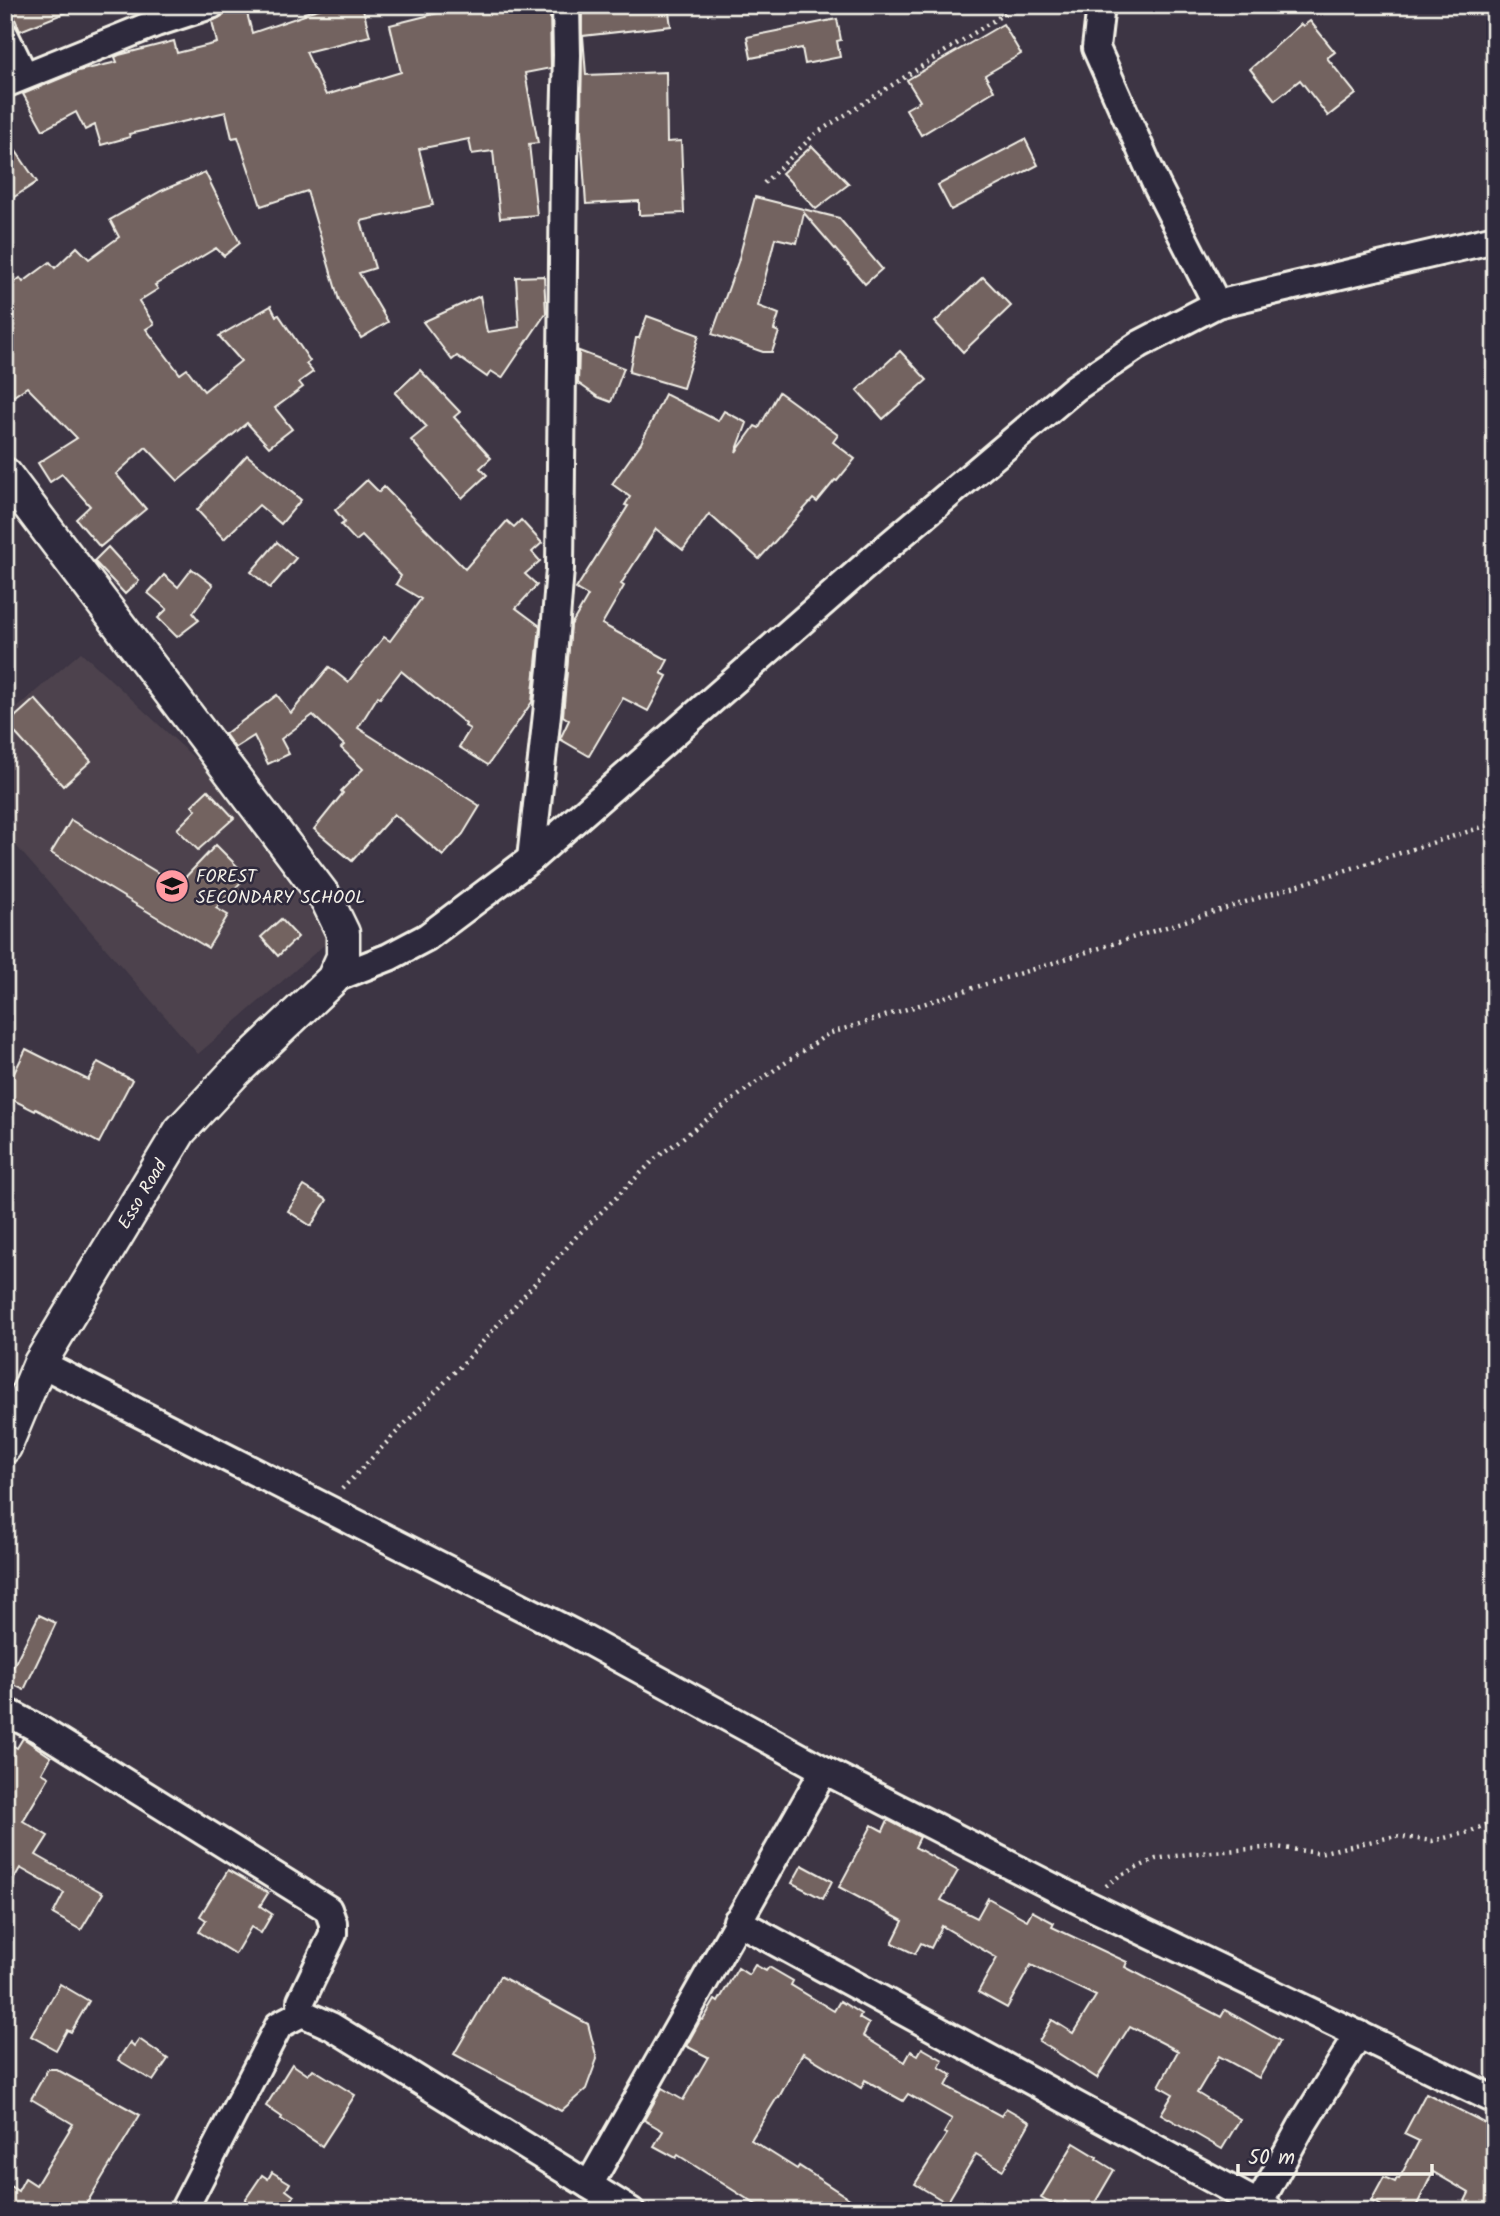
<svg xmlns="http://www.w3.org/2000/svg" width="1500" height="2216" viewBox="0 0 1500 2216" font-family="Kalam,sans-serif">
  <rect width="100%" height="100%" fill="#3d3544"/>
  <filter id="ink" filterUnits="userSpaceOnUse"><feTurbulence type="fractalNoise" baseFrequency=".0143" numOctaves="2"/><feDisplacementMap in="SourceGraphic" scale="14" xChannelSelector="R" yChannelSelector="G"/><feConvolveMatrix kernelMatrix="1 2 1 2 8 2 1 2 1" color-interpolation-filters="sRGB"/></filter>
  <g filter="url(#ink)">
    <polygon fill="#4d434d" points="81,652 203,766 331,939 198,1054 5,833 5,720 14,710"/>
    <g fill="#736361" stroke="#f4f1e8" stroke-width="2">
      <polygon points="9,5 82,5 82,6 20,31"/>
      <polygon points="226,5 245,5 252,33 305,15 304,13 334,5 362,5 370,36 306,52 326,95 401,72 390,25 454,9 453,5 550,5 551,68 525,73 538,143 529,144 537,215 500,218 493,151 472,154 469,139 419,149 433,205 361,221 375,268 359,273 388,322 361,338 339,300 307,191 261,206 238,137 232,138 226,112 129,134 130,137 101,145 95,125 85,130 76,112 43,130 23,94 78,71 117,62 115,57 119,55 174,41 177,53 217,43 212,21 222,16"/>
      <polygon points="582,5 668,5 671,26 583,36 586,75 666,72 667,142 681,141 684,213 639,215 639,201 586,204 581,132"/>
      <polygon points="837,19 841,40 837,41 840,57 805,64 802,48 751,58 747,37"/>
      <polygon points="1310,21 1335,52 1327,58 1356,94 1328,116 1300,80 1275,100 1250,69 1301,24 1303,26"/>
      <polygon points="1003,24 1021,54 985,75 994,91 921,135 906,109 920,101 907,80"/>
      <polygon points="5,135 37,182 5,203"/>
      <polygon points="1025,139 1038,165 951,210 938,185"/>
      <polygon points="812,146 849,184 816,209 782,173"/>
      <polygon points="205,172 240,243 224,256 216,248 155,285 158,289 139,301 154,324 146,329 180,374 187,369 204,391 241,361 219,336 271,306 276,316 279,315 310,361 306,364 313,372 299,382 303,387 275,408 292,429 269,447 247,423 178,481 146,447 116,474 146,509 100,547 76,519 90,506 62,474 50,482 38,463 77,438 27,387 5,402 5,290 20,278 23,282 50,262 55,268 77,247 89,259 119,237 110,220 161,191"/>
      <polygon points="755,197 839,218 882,269 865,284 804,213 797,243 775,238 758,306 779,314 774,330 779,332 772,352 763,352 712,334 738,262"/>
      <polygon points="544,276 546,313 502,378 491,371 487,377 457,356 452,360 423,322 480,296 487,332 519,327 516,277"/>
      <polygon points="983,277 1011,306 963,352 935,322"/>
      <polygon points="647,316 699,335 683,388 629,372 636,338 639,338"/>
      <polygon points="579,351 624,368 611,402 598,397 578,383"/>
      <polygon points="900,351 927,380 883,419 857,390"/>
      <polygon points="420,370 460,412 454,417 491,458 480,468 487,475 462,498 411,440 427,427 395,393"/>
      <polygon points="779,392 838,435 833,442 855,459 837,481 835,480 817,502 813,499 759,559 709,514 683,550 656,529 621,584 624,586 602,624 668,660 661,673 667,676 648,711 623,698 589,756 560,739 569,720 563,716 571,625 588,596 576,589 628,506 625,505 630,497 612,484 641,443 665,394 718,421 724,411 747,423 736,452 755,426 759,428"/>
      <polygon points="247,455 301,500 281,524 259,505 224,539 197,510"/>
      <polygon points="367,480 379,492 384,487 465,569 507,521 514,527 521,520 542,543 532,552 540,561 525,574 537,585 516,608 540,626 532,702 488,765 459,747 470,729 465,726 466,724 401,671 380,698 378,696 358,728 480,806 463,834 443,856 394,814 352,861 314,829 343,793 341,791 363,769 341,748 344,745 313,715 281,739 289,754 268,764 254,736 235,748 225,734 277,695 291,713 329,667 348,682 384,637 390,641 421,599 396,584 401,576 362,536 356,541 341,525 345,522 335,510"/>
      <polygon points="277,542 296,558 270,588 251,572"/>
      <polygon points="108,547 139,581 125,594 94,561"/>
      <polygon points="192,569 213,585 193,613 199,620 177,637 158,618 167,609 148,593 164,575 178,587"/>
      <polygon points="35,699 91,761 63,786 7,724"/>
      <polygon points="208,790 234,818 198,850 177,829 196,810 192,805"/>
      <polygon points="71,820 178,885 216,845 247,876 216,908 228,915 208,948 51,853"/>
      <polygon points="281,919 298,937 278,956 261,937"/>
      <polygon points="26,1049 88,1080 98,1062 132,1080 99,1143 36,1109 35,1111 5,1096 5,1091"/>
      <polygon points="304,1186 327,1200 311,1226 288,1211"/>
      <polygon points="39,1615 56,1623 24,1690 6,1681"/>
      <polygon points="23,1738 51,1757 42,1773 49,1777 23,1821 48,1836 36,1855 103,1893 81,1930 53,1914 64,1893 20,1868 5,1894 5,1741 17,1748"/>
      <polygon points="888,1820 920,1837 915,1847 958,1871 941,1900 977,1918 988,1898 1027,1920 1032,1911 1054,1923 1052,1927 1127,1962 1125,1967 1221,2017 1225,2010 1280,2041 1259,2078 1219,2056 1197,2093 1240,2119 1222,2149 1161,2114 1173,2094 1159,2086 1178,2051 1130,2026 1097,2078 1039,2041 1052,2020 1073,2033 1096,1996 1031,1965 1007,2008 978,1992 997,1958 942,1926 931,1948 921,1943 915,1954 892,1943 903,1921 839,1887 872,1825 883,1831"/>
      <polygon points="802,1865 832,1881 823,1899 792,1883"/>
      <polygon points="228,1870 268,1893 260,1906 272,1914 261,1933 251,1927 235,1954 199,1932 206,1920 200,1916"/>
      <polygon points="755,1965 766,1971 769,1967 793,1981 791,1985 834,2011 840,2001 861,2014 859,2018 869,2024 863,2036 905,2062 911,2051 918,2055 922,2048 943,2060 939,2067 952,2075 946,2086 1001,2116 1006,2108 1030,2122 1003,2170 976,2154 947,2203 915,2184 947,2134 944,2133 952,2119 908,2094 903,2101 865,2080 861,2088 803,2053 779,2097 778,2096 751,2140 797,2169 799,2166 868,2211 766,2211 678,2155 676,2158 654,2146 663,2131 644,2120 662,2088 683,2100 708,2057 686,2046 701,2019 703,2020 715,2000 718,2002 738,1968 749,1975"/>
      <polygon points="500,1976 588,2024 597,2059 586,2089 561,2111 454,2054"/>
      <polygon points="60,1984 89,2001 71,2032 67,2030 56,2050 31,2036"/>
      <polygon points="139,2039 168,2059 153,2081 118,2060 130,2042 134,2046"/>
      <polygon points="292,2064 308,2075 313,2069 355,2095 322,2146 281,2119 282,2117 266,2106"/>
      <polygon points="48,2069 56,2069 140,2115 82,2211 5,2211 5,2183 18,2191 25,2178 36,2185 73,2124 31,2099"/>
      <polygon points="1426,2093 1495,2128 1495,2211 1484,2211 1465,2201 1469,2193 1433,2172 1414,2211 1377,2211 1380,2205 1371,2201 1384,2177 1395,2182 1397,2178 1399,2179 1419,2141 1404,2134"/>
      <polygon points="1074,2143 1097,2157 1096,2159 1114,2170 1090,2211 1083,2211 1065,2201 1060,2209 1041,2198"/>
      <polygon points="272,2172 290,2183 286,2190 294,2196 285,2211 261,2211 245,2200 262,2175 268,2179"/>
    </g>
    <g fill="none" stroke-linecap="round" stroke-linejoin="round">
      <g stroke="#f4f1e8" stroke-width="32">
        <g id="minor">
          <polyline points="1101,5 1096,48 1156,184 1217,304"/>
          <polyline points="5,36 24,75"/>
          <polyline points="5,84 156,23 211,5"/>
          <polyline points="531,859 552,669 560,569 564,159 567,55 566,5"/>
          <polyline points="333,979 389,957 427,937 531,859 875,557 1075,388 1140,344 1217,304 1495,239"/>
          <polyline points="40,1363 573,1633 824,1770 1084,1903 1495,2100"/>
          <polyline points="5,1711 39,1729 328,1909 333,1923 333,1934 301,2001 302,2013"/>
          <polyline points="737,1921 1271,2211"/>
          <polyline points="589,2185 824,1770"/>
          <polyline points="183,2211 279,2025 302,2013 331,2026 631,2211"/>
          <polyline points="1255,2211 1301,2127 1359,2034"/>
        </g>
      </g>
      <g stroke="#f4f1e8" stroke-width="37">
        <polyline id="tertiary" points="5,474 327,900 343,933 343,957 333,979 235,1072 180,1131 40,1363 5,1447"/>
      </g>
      <g stroke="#f4f1e8" stroke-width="4.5" stroke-dasharray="2 5" stroke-linecap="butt">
        <polyline points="764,183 815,134 1018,5"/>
        <polyline points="342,1489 470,1356 576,1237 656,1158 751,1086 828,1034 1495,823"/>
        <polyline points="1106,1886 1119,1876 1156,1859 1188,1854 1276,1847 1319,1853 1396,1836 1432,1841 1469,1832 1495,1821"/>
      </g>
      <use href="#minor" stroke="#2f2a3d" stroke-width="26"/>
      <use href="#tertiary" stroke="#2f2a3d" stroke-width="32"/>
    </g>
  </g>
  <defs>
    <g id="school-disc" transform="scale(1.75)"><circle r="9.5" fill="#ff9aa2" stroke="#2f2a3d"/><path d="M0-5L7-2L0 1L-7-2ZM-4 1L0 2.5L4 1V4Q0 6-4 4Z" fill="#111"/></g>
  </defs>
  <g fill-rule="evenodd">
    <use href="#school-disc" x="172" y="886"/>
  </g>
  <g text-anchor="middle" stroke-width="5" stroke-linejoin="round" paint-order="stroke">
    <g font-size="18" fill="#f4f1e8" stroke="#2f2a3d" text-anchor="start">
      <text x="196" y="882">FOREST<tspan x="196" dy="21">SECONDARY SCHOOL</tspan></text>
    </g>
    <g font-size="18" fill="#f4f1e8" stroke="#2f2a3d">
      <text transform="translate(142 1194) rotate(-59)" y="6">Esso Road</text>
    </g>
  </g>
  <rect width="1500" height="2216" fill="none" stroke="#2f2a3d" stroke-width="28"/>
  <rect x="14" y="14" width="1472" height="2188" fill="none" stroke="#f4f1e8" stroke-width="2.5" filter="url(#ink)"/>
  <path d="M1238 2164v10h194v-10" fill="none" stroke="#f4f1e8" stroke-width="3.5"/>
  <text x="1248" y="2164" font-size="21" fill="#f4f1e8" stroke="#2f2a3d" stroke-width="5" paint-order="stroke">50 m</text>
</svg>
